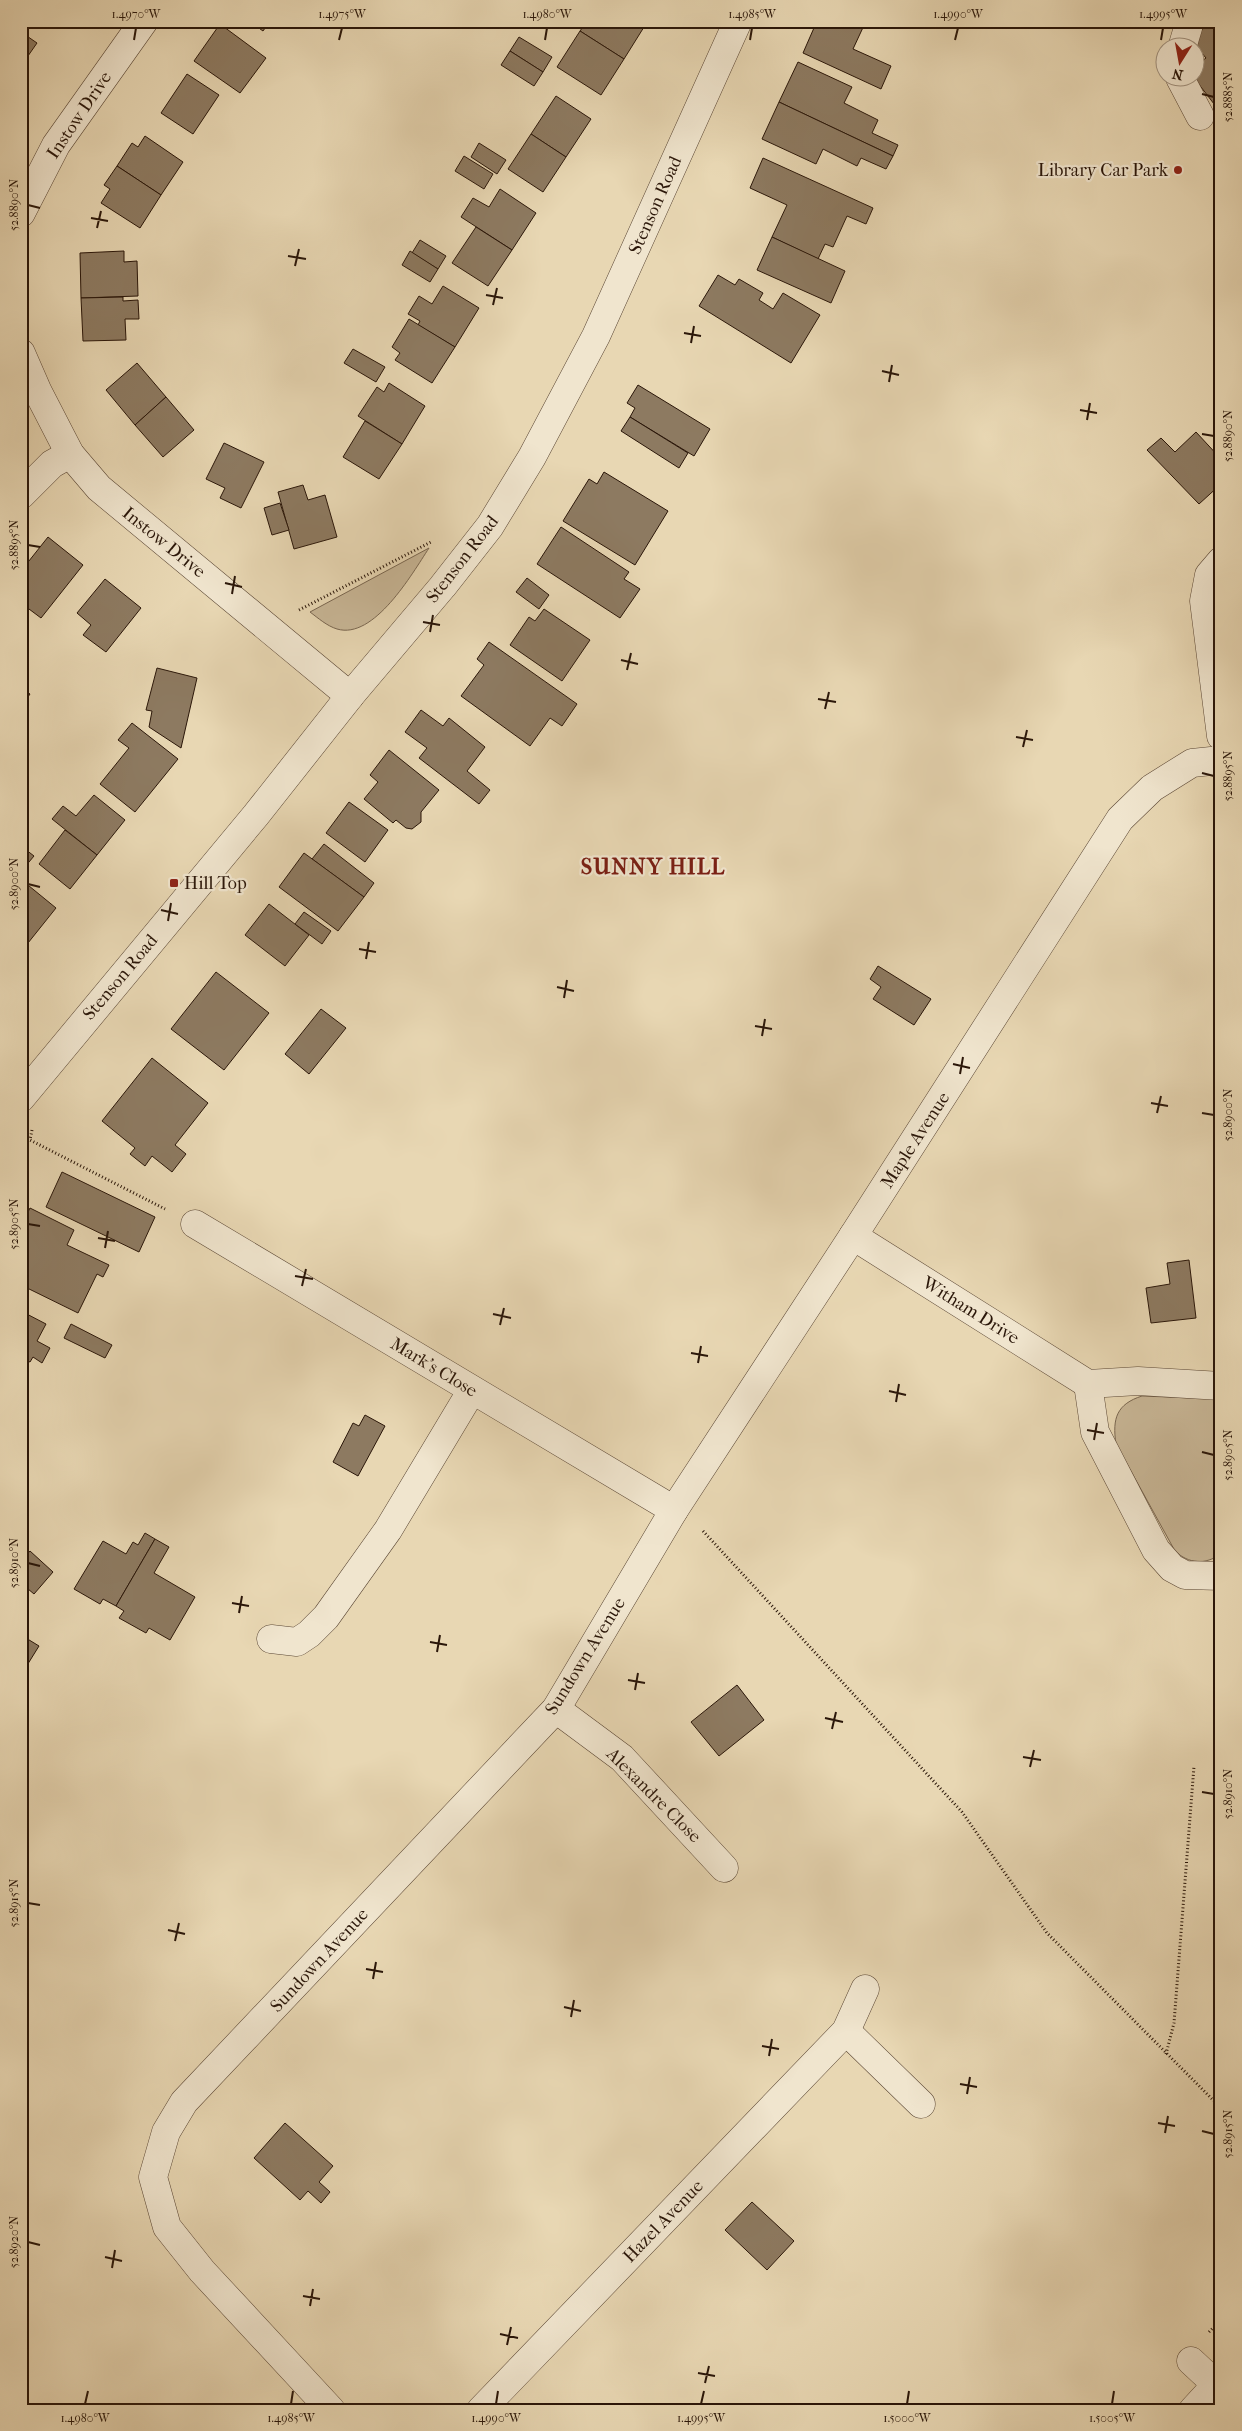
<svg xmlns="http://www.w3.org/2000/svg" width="1242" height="2431" viewBox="0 0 1242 2431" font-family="'IM FELL French Canon',serif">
  <rect width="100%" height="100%" fill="#e8d7b3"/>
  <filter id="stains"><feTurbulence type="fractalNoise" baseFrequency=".004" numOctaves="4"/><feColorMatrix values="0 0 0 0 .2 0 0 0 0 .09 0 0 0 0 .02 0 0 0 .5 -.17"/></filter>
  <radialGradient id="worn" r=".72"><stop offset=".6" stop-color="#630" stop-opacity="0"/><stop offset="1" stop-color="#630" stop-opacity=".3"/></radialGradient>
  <g fill="#c8b696" stroke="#796650">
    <path d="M429,548C412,574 374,640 337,629C327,626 318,618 310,612Z"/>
    <path d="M1142,1396L1221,1399V1554C1205,1565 1189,1564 1175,1551L1116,1444C1112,1418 1117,1404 1142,1396Z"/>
  </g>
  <g fill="#8d7a61" stroke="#2a1609">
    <polygon points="37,21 49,21 45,27"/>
    <polygon points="249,21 270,21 263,31"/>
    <polygon points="587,21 636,21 644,27 624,59 580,31"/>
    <polygon points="817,21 866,21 853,49 891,66 881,89 803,53"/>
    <polygon points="1213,21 1221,21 1221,113 1194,78 1194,67 1206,58 1190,39"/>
    <polygon points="220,24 266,58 240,93 194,61"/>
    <polygon points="580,31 624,59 601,95 557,67"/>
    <polygon points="21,32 37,43 21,66"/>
    <polygon points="519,37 552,57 543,72 510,51"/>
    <polygon points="510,51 543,72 534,86 501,65"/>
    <polygon points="798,62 852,87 844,103 878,120 872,133 898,145 893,156 779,102"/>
    <polygon points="187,74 219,95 193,134 161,113"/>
    <polygon points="556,96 591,119 566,157 531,134"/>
    <polygon points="779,102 893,156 886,169 861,158 857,166 823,149 816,164 762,139"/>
    <polygon points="531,134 566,157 543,192 508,169"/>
    <polygon points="145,136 183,162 161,195 117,166 132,143 138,147"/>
    <polygon points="479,143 506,160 497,174 471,157"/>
    <polygon points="464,156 493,174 484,189 455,171"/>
    <polygon points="763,158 873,208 866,224 847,216 833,247 825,244 818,259 772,237 787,205 750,188"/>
    <polygon points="117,166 161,195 140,228 101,203 110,189 104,185"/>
    <polygon points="500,189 536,213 512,250 461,217 473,198 489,207"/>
    <polygon points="476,227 512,250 488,286 452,263"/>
    <polygon points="772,237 845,271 831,303 757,270"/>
    <polygon points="420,240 446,256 438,269 412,253"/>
    <polygon points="124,251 124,262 137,261 138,296 81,298 80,253"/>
    <polygon points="410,251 438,269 430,282 402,265"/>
    <polygon points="718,275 735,285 739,279 763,293 759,300 773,309 783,293 820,315 791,363 699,306"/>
    <polygon points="443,286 479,308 455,347 418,325 420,321 408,314 419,296 432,304"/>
    <polygon points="123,297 123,301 138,300 139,319 125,319 126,340 83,341 81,298"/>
    <polygon points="409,319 455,347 432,383 395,360 400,353 392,347"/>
    <polygon points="353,349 385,367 376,382 344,363"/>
    <polygon points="137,363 166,397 135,425 106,390"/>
    <polygon points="389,383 425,406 402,444 358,416 377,387 384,392"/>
    <polygon points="638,385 710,429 694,456 630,417 635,408 627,403"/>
    <polygon points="166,397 194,430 163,457 135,425"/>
    <polygon points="630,417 688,453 679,468 621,431"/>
    <polygon points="365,421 402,444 379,479 343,457"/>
    <polygon points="1196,432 1221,459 1221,484 1199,504 1147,450 1161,438 1175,452"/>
    <polygon points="224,443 264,462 241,508 220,498 225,488 206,479"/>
    <polygon points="604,472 668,511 635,565 563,521 589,479 597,484"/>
    <polygon points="303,485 308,500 325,495 337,537 294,549 278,492"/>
    <polygon points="280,503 289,530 272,535 264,508"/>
    <polygon points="561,527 629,572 624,579 640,589 620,618 537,564"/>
    <polygon points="48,537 83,565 41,618 21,603 21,571"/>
    <polygon points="527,578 549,595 539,609 516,592"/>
    <polygon points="105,579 141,608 106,652 83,635 91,625 77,613"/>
    <polygon points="544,609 590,640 562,681 510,645 529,617 535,621"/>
    <polygon points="489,642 577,704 562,726 550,718 530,746 461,696 484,665 477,659"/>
    <polygon points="157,668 197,678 181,748 149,727 152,711 146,710"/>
    <polygon points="21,688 30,694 21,707"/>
    <polygon points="421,710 443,726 449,718 485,747 467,771 490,790 479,804 419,758 427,748 405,732"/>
    <polygon points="132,723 178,759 135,812 100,784 129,748 118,740"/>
    <polygon points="389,750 439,790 421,812 421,822 412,829 406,828 396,820 393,823 364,799 378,782 370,775"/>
    <polygon points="94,795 125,820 97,855 52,819 63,806 76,816"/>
    <polygon points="349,802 388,830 365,862 326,833"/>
    <polygon points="65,830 97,855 70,889 39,864"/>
    <polygon points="324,844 374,883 364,897 312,859"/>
    <polygon points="21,846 34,856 24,868 21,866"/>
    <polygon points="304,853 364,897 338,931 279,887"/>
    <polygon points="23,881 56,908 28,943 21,937"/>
    <polygon points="269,904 309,935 285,966 245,935"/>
    <polygon points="304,912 331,931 322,944 295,924"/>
    <polygon points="21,937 28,943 21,951"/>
    <polygon points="878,966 931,999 914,1025 873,999 881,987 870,979"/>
    <polygon points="216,972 269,1013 224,1070 171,1029"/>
    <polygon points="321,1009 346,1028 309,1074 285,1054"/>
    <polygon points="152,1058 208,1103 175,1145 186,1154 172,1172 152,1156 145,1166 130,1154 135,1148 102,1121"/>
    <polygon points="62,1172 155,1217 139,1252 46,1207"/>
    <polygon points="30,1208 74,1230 67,1245 109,1265 103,1277 97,1274 78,1313 21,1285 21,1226"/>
    <polygon points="1189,1260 1196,1318 1151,1323 1146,1288 1170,1284 1167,1263"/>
    <polygon points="21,1311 46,1324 37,1341 50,1348 42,1363 33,1357 30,1362 21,1358"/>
    <polygon points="71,1324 112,1345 105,1358 64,1338"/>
    <polygon points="365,1415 385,1426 358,1476 333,1462 353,1423 359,1426"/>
    <polygon points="145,1533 155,1539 116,1606 103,1599 100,1604 74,1589 103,1541 126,1554 133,1542 138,1545"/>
    <polygon points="155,1539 169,1547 154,1573 195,1597 170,1640 149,1628 146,1633 119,1618 124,1611 116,1606"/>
    <polygon points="30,1551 53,1572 34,1594 21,1583 21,1561"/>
    <polygon points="21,1635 39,1646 21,1675"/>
    <polygon points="737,1685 764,1720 719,1756 691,1722"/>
    <polygon points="285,2123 333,2166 319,2182 330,2192 321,2203 308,2191 300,2200 254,2158"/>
    <polygon points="752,2202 794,2241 767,2270 725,2230"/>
  </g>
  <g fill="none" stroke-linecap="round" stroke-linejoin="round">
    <g stroke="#5a4634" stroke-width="29">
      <g id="minor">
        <polyline points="1182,48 1190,21"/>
        <polyline points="1180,78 1200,116"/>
        <polyline points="21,213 56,145 144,21"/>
        <polyline points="21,353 38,392 70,454 99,488 350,696"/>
        <polyline points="21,495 52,464 70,454"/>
        <polyline points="1221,561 1209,575 1204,601 1221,736"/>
        <polyline points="21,1098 256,815 350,696 443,586 490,526 532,457 596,336 738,21"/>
        <polyline points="195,1224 674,1510"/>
        <polyline points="853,1236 1088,1384 1138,1381 1221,1386"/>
        <polyline points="1088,1384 1095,1432 1156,1550 1172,1568 1185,1575 1221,1576"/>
        <polyline points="271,1639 297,1642 309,1634 326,1617 388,1530 472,1390"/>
        <polyline points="556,1709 622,1758 724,1868"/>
        <polyline points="846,2031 921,2104"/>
        <polyline points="1191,2361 1221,2389"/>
        <polyline points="331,2410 202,2271 167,2227 153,2177 166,2132 184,2102 556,1709 674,1510 853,1236 1120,819 1152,788 1192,763 1221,760"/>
        <polyline points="481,2410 846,2031 865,1989"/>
        <polyline points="1193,2410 1216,2385"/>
      </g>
    </g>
    <g stroke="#2a1609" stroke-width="3" stroke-dasharray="1 2.5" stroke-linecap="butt">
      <polyline points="299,610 431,542"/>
      <polyline points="32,1130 30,1140 165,1209"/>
      <polyline points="703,1531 962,1812 1047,1933 1221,2108"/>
      <polyline points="1166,2054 1174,2023 1194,1766"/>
      <polyline points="1209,2332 1221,2320"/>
    </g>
    <use href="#minor" stroke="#f0e5ce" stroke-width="28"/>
  </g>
  <path fill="none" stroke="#2a1609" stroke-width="2" d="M134,40L136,28M339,40L342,28M545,40L547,28M750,40L752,28M955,40L958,28M1161,40L1163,28M1202,94L1214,97M28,205L40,208M91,218L108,221M97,228L101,211M288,256L306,259M295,266L299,249M486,295L503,298M493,305L497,288M684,333L701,336M691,343L694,326M882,371L899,375M889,382L892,365M1080,410L1097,413M1087,420L1090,403M1202,434L1214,436M28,545L40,547M225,583L242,587M232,594L235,576M423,622L440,625M430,632L433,615M621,660L638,664M627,670L631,653M818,699L836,702M825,709L829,692M1016,737L1033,740M1023,747L1027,730M1202,773L1214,776M28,884L40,887M161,910L178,914M168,921L171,903M359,949L376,952M366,959L369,942M557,987L574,991M564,998L567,980M755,1026L772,1029M762,1036L765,1019M953,1064L970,1068M960,1074L963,1057M1151,1103L1168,1106M1157,1113L1161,1096M1202,1113L1214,1115M28,1224L40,1226M98,1238L115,1241M105,1248L108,1231M295,1276L313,1279M302,1286L306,1269M493,1314L511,1318M500,1325L504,1308M691,1353L708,1356M698,1363L701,1346M889,1391L906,1395M896,1402L899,1384M1087,1430L1104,1433M1094,1440L1097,1423M1202,1452L1214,1455M28,1563L40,1566M232,1603L249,1606M239,1613L242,1596M430,1642L447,1645M437,1652L440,1635M628,1680L645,1683M635,1690L638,1673M825,1718L843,1722M832,1729L836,1712M1023,1757L1041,1760M1030,1767L1034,1750M1202,1792L1214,1794M28,1903L40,1905M168,1930L185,1934M175,1941L179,1923M366,1969L383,1972M373,1979L376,1962M564,2007L581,2011M571,2017L574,2000M762,2046L779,2049M769,2056L772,2039M960,2084L977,2087M967,2094L970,2077M1158,2123L1175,2126M1202,2131L1214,2134M1165,2133L1168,2116M28,2242L40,2245M105,2257L122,2261M112,2268L115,2250M303,2296L320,2299M310,2306L313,2289M500,2334L518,2338M507,2345L511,2327M698,2373L715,2376M705,2383L709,2366M85,2404L88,2391M291,2404L293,2391M496,2404L498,2391M701,2404L704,2391M907,2404L909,2391M1112,2404L1114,2391"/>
  <g fill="#8f2418" stroke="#f0e5ce" stroke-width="2">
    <circle cx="1178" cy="170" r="5"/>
    <rect x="169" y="878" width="10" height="10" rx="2.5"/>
  </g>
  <g text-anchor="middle" stroke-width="4.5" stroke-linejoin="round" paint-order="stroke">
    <g font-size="18" fill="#2a1609" stroke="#f0e5ce">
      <text transform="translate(79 115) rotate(-56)" y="6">Instow Drive</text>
      <text transform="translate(655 205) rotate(-66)" y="6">Stenson Road</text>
      <text transform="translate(164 542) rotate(39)" y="6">Instow Drive</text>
      <text transform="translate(462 559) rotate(-52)" y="6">Stenson Road</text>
      <text transform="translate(120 977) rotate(-50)" y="6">Stenson Road</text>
      <text transform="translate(915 1140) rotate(-57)" y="6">Maple Avenue</text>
      <text transform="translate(971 1310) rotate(32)" y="6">Witham Drive</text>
      <text transform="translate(434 1367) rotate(31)" y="6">Mark's Close</text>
      <text transform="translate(585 1656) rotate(-58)" y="6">Sundown Avenue</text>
      <text transform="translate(654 1795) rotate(45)" y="6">Alexandre Close</text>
      <text transform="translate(319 1960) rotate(-47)" y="6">Sundown Avenue</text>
      <text transform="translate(663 2221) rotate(-46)" y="6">Hazel Avenue</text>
    </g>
    <g font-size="18" fill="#2a1609" stroke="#f0e5ce" text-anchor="end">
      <text x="1168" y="176">Library Car Park</text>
      <text x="184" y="889" text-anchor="start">Hill Top</text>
    </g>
    <g font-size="22" font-weight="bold" letter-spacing="1" fill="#7a1f14" stroke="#f0e5ce">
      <text x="653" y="874">SUNNY HILL</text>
    </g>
  </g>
  <rect width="1242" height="2431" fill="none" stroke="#e8d7b3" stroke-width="55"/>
  <g transform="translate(1180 62) rotate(191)"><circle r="24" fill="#f0e5ce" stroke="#a1927f"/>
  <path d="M0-4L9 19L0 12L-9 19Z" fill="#8f2418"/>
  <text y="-8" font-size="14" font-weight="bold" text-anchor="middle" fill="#2a1609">N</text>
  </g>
  <rect x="28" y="28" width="1186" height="2376" fill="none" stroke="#2a1609" stroke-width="2"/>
  <g font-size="12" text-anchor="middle" fill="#2a1609">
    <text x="136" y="18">1.4970°W</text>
    <text x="342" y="18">1.4975°W</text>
    <text x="547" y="18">1.4980°W</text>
    <text x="752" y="18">1.4985°W</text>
    <text x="958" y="18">1.4990°W</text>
    <text x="1163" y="18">1.4995°W</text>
    <text transform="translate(1228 97) rotate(-90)" y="4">52.8885°N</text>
    <text transform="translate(14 205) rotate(-90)" y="4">52.8890°N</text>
    <text transform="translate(1228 436) rotate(-90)" y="4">52.8890°N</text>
    <text transform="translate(14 545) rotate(-90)" y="4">52.8895°N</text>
    <text transform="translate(1228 776) rotate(-90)" y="4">52.8895°N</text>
    <text transform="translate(14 884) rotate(-90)" y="4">52.8900°N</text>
    <text transform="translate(1228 1115) rotate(-90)" y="4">52.8900°N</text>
    <text transform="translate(14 1224) rotate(-90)" y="4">52.8905°N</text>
    <text transform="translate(1228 1455) rotate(-90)" y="4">52.8905°N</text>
    <text transform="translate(14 1563) rotate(-90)" y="4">52.8910°N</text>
    <text transform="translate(1228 1794) rotate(-90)" y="4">52.8910°N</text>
    <text transform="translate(14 1903) rotate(-90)" y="4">52.8915°N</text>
    <text transform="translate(1228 2134) rotate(-90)" y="4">52.8915°N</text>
    <text transform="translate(14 2242) rotate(-90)" y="4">52.8920°N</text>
    <text x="85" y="2422">1.4980°W</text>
    <text x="291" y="2422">1.4985°W</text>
    <text x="496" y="2422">1.4990°W</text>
    <text x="701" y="2422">1.4995°W</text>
    <text x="907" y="2422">1.5000°W</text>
    <text x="1112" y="2422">1.5005°W</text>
  </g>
  <rect width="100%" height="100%" filter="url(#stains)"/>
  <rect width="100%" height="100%" fill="url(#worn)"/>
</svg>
